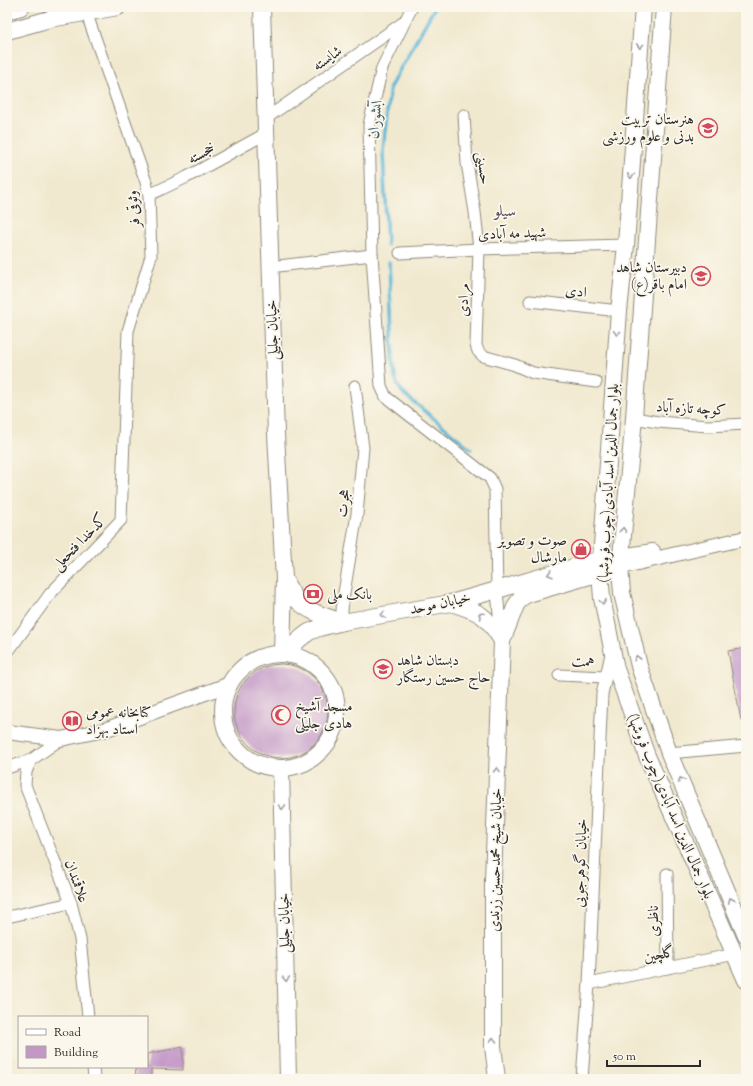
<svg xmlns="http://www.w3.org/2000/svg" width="753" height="1086" viewBox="0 0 753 1086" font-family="'Sorts Mill Goudy',Amiri,serif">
  <rect width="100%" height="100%" fill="#fbf7ec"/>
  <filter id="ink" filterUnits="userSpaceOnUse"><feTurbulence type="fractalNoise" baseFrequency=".025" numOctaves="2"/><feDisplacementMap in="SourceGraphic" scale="8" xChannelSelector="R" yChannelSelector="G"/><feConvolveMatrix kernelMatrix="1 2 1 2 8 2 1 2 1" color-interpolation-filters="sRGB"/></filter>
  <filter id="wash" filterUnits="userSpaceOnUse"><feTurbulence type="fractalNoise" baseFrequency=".012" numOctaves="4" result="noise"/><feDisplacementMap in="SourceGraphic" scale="16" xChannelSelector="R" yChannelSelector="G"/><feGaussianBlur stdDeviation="0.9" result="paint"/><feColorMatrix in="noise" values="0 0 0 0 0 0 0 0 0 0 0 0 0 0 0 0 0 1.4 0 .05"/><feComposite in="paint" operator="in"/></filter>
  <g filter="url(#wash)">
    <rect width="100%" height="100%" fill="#f1e9cf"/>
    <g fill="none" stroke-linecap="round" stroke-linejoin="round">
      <g stroke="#5ab7d8" stroke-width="3.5">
        <polyline points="387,245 383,150 390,87 435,7"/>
        <polyline points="389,262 393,360 395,377 398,386 404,394 471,449"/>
      </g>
    </g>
    <g id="blocks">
      <g fill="#c398c7">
        <polygon points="746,648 746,720 741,720 728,651"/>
        <circle cx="281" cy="711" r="47"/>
        <polygon points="183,1047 183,1070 151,1069 151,1079 135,1079 136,1067 147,1067 147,1054"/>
      </g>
    </g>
  </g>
  <g filter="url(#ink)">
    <use href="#blocks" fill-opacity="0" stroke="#8e8a7d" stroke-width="1"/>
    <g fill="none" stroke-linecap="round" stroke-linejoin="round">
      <g stroke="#8e8a7d" stroke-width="13">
        <g id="minor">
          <polyline points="412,7 382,68 369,125 372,255 381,386 386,397 490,478 495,489 497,590 501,638"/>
          <polyline points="464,115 467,163 475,212 479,249 476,345 478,351 483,356 515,365 533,373 596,382"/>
          <polyline points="265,119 404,22"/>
          <polyline points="149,195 187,177 265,134"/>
          <polyline points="400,253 479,249 626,245"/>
          <polyline points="270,267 372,255"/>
          <polyline points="530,301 619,311"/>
          <polyline points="634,418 658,422 708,426 746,424"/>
          <polyline points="343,622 342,611 343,599 357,514 363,448 355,386"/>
          <polyline points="7,653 50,594 121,520 128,331 151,256 149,195 146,182 86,12"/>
          <polyline points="559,675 606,677"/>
          <polyline points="669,753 746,746"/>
          <polyline points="31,760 26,772 25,785 71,903 80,939 88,1017"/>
          <polyline points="7,768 31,760 61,739"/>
          <polyline points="667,874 668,968"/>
          <polyline points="7,917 71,903"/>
          <polyline points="589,984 735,954"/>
          <polyline points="93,1067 94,1079"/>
          <polyline points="582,1079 589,984 602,694 611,654"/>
        </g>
      </g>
      <g stroke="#8e8a7d" stroke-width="16">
        <g id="tertiary">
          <polyline points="621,556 653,551"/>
          <polyline points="620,567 746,538"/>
          <polyline points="7,732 61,739 104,730 230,684"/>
        </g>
      </g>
      <g stroke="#8e8a7d" stroke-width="18">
        <g id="secondary">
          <polyline points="262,7 276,434 284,579 282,654"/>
          <polyline points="643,7 626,245 619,311 600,573 602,598 616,669 647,756 746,980"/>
          <polyline points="664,7 634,418 620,567 622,593 639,666 669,753 746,936"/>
          <polyline points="7,11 21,7"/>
          <polyline points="7,31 50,19 118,7"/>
          <path d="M284,579C288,587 292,595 298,601C310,613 328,617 343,622"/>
          <path d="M451,603C480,612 486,614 502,641"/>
          <polyline points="285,653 301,638 309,632 319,628 343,622 451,603 497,590 601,559 609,558"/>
          <circle cx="280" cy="711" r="57"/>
          <polyline points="281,768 288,1079"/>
          <polyline points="497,1079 493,1046 493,880 502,641 516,605 521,598 528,594 610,570"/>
        </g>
      </g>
      <use href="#minor" stroke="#fff" stroke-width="11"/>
      <use href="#tertiary" stroke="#fff" stroke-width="14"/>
      <use href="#secondary" stroke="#fff" stroke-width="16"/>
    </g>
    <defs><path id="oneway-chevron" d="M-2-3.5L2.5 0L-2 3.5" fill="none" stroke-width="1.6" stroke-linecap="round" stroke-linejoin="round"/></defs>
    <g stroke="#a0a0a0">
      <use href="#oneway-chevron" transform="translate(640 46) rotate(94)"/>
      <use href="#oneway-chevron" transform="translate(631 176) rotate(94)"/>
      <use href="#oneway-chevron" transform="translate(617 333) rotate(94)"/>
      <use href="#oneway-chevron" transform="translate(623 530) rotate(-84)"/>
      <use href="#oneway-chevron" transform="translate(550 574) rotate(163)"/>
      <use href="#oneway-chevron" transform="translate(603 602) rotate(81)"/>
      <use href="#oneway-chevron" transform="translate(383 615) rotate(170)"/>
      <use href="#oneway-chevron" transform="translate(481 615) rotate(-145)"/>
      <use href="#oneway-chevron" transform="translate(637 658) rotate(-103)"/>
      <use href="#oneway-chevron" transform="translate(497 770) rotate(-88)"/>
      <use href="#oneway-chevron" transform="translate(681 780) rotate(-113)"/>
      <use href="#oneway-chevron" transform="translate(282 807) rotate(89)"/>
      <use href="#oneway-chevron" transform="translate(731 900) rotate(-113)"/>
      <use href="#oneway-chevron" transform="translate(286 979) rotate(89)"/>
      <use href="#oneway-chevron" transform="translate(493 1040) rotate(-91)"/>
    </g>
  </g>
  <defs>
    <g id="school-ring" transform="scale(1)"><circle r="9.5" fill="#fbf7ec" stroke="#d1495b" stroke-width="1.5"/><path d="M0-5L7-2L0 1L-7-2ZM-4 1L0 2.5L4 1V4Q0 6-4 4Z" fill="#d1495b"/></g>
    <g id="shop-ring" transform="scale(1)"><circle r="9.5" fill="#fbf7ec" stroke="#d1495b" stroke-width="1.5"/><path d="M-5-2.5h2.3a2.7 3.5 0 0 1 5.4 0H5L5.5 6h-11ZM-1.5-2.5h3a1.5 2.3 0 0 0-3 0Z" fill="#d1495b"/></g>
    <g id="bank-ring" transform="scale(1)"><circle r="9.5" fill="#fbf7ec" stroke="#d1495b" stroke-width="1.5"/><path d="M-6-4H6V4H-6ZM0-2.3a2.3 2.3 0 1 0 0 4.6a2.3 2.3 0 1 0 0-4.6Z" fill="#d1495b"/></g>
    <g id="mosque-ring" transform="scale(1)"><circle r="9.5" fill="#fbf7ec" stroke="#d1495b" stroke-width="1.5"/><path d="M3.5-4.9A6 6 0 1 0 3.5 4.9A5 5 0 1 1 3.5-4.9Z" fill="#d1495b"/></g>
    <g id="library-ring" transform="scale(1)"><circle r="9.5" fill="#fbf7ec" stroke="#d1495b" stroke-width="1.5"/><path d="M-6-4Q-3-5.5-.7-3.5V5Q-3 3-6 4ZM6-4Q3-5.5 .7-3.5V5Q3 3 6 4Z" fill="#d1495b"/></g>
  </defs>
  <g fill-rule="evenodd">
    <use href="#school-ring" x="708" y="128"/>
    <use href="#school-ring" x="701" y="276"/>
    <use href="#shop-ring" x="581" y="549"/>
    <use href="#bank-ring" x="313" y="594"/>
    <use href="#school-ring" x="383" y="669"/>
    <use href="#mosque-ring" x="281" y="715"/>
    <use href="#library-ring" x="72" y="721"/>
  </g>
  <g text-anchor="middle" stroke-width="3.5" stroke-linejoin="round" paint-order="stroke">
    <g font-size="15" fill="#2b2b2b" stroke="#fbf7ec">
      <text transform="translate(327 58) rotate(-35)" y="5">شایسته</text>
      <text transform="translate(201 153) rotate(-29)" y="5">خجسته</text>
      <text transform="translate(484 168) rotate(83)" y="5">حسینی</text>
      <text transform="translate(133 209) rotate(-95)" y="5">وثوقی فر</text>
      <text transform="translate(512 233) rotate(-2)" y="5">شهید مه آبادی</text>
      <text transform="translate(576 291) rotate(6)" y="5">ادی</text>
      <text transform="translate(463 300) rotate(-88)" y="5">مرادی</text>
      <text transform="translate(272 330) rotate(-92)" y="5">خیابان جلیلی</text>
      <text transform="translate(691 408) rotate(3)" y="5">کوچه تازه آباد</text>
      <text transform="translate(608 483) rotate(-87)" y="5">بلوار جمال الدین اسد آبادی(چوب فروشها)</text>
      <text transform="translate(343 503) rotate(-84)" y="5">هجرت</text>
      <text transform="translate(79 542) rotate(-46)" y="5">کدخدا فتحعلی</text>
      <text transform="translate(440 603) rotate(-12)" y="5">خیابان موحد</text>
      <text transform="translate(583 661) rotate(3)" y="5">همت</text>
      <text transform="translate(671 806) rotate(67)" y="5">بلوار جمال الدین اسد آبادی(چوب فروشها)</text>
      <text transform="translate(495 860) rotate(-89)" y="5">خیابان شیخ محمدحسین زرندی</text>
      <text transform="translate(580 863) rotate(-88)" y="5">خیابان گوهرجویی</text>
      <text transform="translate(77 881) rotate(70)" y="5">علاقمندان</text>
      <text transform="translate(653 921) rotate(-90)" y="5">ناظری</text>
      <text transform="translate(284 923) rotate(-91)" y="5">خیابان جلیلی</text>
      <text transform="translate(659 954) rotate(-12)" y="5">گلچین</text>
    </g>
    <g font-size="15" fill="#2b2b2b" stroke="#fbf7ec" text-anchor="start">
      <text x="694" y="124" text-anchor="end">هنرستان تربیت<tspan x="694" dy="17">بدنی و علوم ورزشی</tspan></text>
      <text x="687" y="272" text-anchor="end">دبیرستان شاهد<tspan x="687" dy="17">امام باقر(ع)</tspan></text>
      <text x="567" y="545" text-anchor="end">صوت و تصویر<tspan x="567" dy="17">مارشال</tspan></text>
      <text x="327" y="599">بانک ملی</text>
      <text x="397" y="665">دبستان شاهد<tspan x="397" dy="17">حاج حسین رستگار</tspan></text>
      <text x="295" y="711">مسجد آشیخ<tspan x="295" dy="17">هادی جلیلی</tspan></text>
      <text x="86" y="717">کتابخانه عمومی<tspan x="86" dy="17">استاد بهزاد</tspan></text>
    </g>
    <g font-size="16" font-style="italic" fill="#3b5c68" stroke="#fbf7ec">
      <text transform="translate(374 119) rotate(-84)" y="6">آبشوران</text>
    </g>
    <g font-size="16" fill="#605162" stroke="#fbf7ec">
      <text x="505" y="216">سیلو</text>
    </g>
  </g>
  <rect width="753" height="1086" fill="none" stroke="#fbf7ec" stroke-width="24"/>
  <rect x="18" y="1016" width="130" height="52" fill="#fbf7ec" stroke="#a8a59f"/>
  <rect x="26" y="1029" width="20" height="6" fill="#ffffff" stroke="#a8a59f"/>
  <text x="54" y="1036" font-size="12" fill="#2b2b2b">Road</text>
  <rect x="26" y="1046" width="20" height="12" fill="#c398c7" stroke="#a8a59f"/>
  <text x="54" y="1056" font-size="12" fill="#2b2b2b">Building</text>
  <path d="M607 1060v6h93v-6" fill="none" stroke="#2b2b2b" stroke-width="2"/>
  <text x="613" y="1060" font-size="12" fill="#2b2b2b" stroke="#fbf7ec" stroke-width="3" paint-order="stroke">50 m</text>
</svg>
